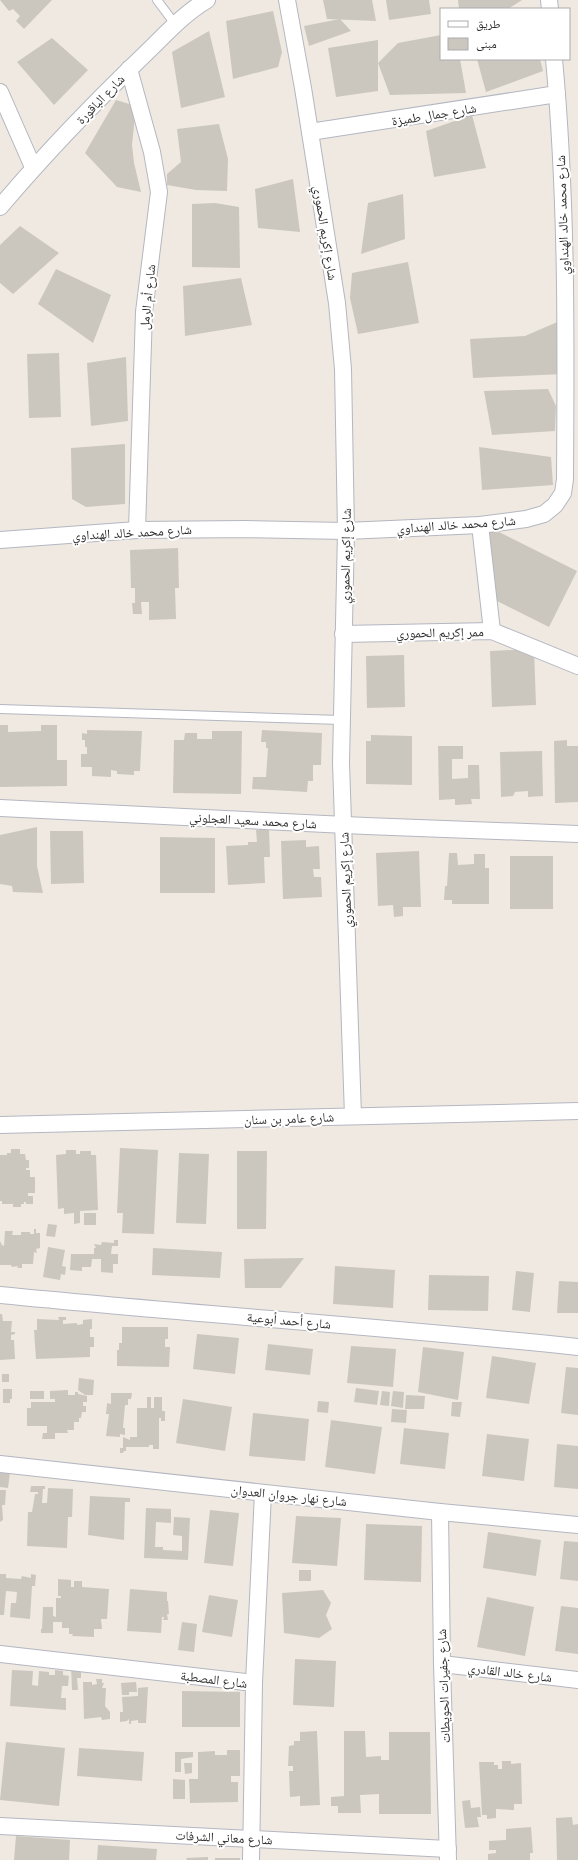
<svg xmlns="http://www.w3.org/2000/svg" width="578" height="1860" viewBox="0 0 578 1860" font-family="'DM Sans','Noto Naskh Arabic',sans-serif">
  <rect width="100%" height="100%" fill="#efe9e1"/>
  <g fill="#cbc7bf">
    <polygon points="0,0 52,0 24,29 16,21 20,16 13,9 9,11"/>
    <polygon points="323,0 372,0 376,21 327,19"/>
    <polygon points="386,0 429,0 431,14 389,20"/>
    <polygon points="458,0 522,0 508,9 459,9"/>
    <polygon points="273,11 282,52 278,67 233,79 226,21"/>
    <polygon points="340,19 351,31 309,46 304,26"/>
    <polygon points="209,31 225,97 181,108 172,52"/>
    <polygon points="441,35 441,59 460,59 466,93 390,95 378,63 398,43"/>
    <polygon points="52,38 88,70 54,105 17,62"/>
    <polygon points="378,40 378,91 336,97 328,48"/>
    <polygon points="477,59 540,59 543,71 486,92"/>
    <polygon points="116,100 136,106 132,145 134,163 141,192 117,187 85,153"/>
    <polygon points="472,115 486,168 434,177 426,131"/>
    <polygon points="219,124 228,159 227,191 196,190 167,185 167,174 181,162 177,129"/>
    <polygon points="293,179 300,232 258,228 255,189"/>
    <polygon points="403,194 405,239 361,254 368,203"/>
    <polygon points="215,203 239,207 240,268 192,267 192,204"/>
    <polygon points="20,226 59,253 13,294 0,283 0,245"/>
    <polygon points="408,262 419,323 358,334 350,298 352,273"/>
    <polygon points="56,269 111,295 93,343 38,304"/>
    <polygon points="241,278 252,325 185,336 183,286"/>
    <polygon points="562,320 563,374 473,378 470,339 525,336"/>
    <polygon points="59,353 61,417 29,418 27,354"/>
    <polygon points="126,357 128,421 91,426 87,363"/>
    <polygon points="548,389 556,406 555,431 492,435 484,391"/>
    <polygon points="125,444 125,504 86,507 72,499 71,448"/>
    <polygon points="479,447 551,457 553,485 482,490"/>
    <polygon points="489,527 577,571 549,627 495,600 487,569"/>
    <polygon points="178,548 179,588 175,588 176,619 149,620 149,602 141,602 142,614 133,614 132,603 135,603 135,588 131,588 130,550"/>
    <polygon points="534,649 536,705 492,707 490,651"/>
    <polygon points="404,655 405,707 367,708 366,656"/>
    <polygon points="0,725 8,725 8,732 41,731 41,725 57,725 57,760 67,760 67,786 0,787"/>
    <polygon points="87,730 142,731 140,771 134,771 134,775 117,774 117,771 111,770 111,777 92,776 92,767 81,767 81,754 87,754 87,747 85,747 85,740 82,740 82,733 87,734"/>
    <polygon points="262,730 322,733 321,765 313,765 313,781 308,781 307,792 252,789 253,777 266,777 268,748 266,748 266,742 261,742"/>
    <polygon points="212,731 242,731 241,794 173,793 174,740 184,740 185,733 197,733 197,739 212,739"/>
    <polygon points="371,735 412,736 412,785 366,784 366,741 371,741"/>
    <polygon points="567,740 567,746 578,746 578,802 555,803 554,741"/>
    <polygon points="438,746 463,746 463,759 452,759 452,779 468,778 468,765 479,765 480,799 471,799 472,804 455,805 455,799 439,800"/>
    <polygon points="542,751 543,796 528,797 528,791 515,792 513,796 501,797 500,752"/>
    <polygon points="37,827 37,866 43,893 13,892 12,886 0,884 0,835"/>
    <polygon points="269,829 270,857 264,857 265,883 228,885 226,846 248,845 248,842 257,842 256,830"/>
    <polygon points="50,831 83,831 84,883 51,884"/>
    <polygon points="160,837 215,838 215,893 160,893"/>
    <polygon points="306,840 306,847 319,846 320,869 313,869 314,877 321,877 322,897 283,899 281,841"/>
    <polygon points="419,851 421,907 403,907 403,916 394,917 393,905 378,906 376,853"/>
    <polygon points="449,853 457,853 458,865 474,864 474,854 485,854 485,868 489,868 489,904 452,904 452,900 444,900 445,886 447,886"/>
    <rect x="510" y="856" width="43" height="53"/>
    <polygon points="120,1148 158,1150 154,1234 122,1233 123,1213 117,1213"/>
    <polygon points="11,1149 20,1149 20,1154 25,1154 26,1160 29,1160 29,1168 26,1168 26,1170 30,1170 30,1177 35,1177 35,1193 28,1193 28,1196 33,1196 33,1204 26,1204 26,1202 24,1202 24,1204 21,1204 21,1207 13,1207 13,1204 2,1204 2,1201 0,1201 0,1155 7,1155 7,1153 11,1153"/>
    <polygon points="66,1150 76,1150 76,1154 80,1154 80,1151 91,1151 91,1155 96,1155 98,1210 80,1211 80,1223 74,1224 74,1213 64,1214 64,1208 58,1209 56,1155 66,1154"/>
    <polygon points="237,1151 267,1151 266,1229 237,1229"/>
    <polygon points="179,1153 209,1154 206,1224 176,1223"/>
    <rect x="84" y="1213" width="12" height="12"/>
    <polygon points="48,1224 57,1225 55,1237 46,1236"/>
    <polygon points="34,1229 36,1229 36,1233 40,1233 40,1248 36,1249 37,1253 34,1252 33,1264 22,1264 22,1268 17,1268 18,1266 12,1267 11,1265 0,1265 0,1241 2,1245 4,1246 5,1231 13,1231 12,1235 21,1235 21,1232 30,1232 30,1234 34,1234"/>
    <polygon points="114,1240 118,1240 118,1246 112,1246 111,1254 118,1254 118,1264 113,1264 113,1273 101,1272 101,1259 92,1259 91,1267 82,1267 82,1271 70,1270 71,1254 94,1254 94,1248 96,1248 94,1244 101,1245 102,1242 114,1243"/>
    <polygon points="48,1247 65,1250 62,1266 66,1267 65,1275 61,1274 60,1280 43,1277"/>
    <polygon points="153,1248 222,1252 220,1278 152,1275"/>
    <polygon points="304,1258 281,1288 245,1288 244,1259"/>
    <polygon points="335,1266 395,1270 393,1308 333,1304"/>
    <polygon points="516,1271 534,1273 530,1312 512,1310"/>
    <polygon points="429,1275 489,1276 488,1311 428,1310"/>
    <polygon points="559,1281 578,1282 578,1313 557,1313"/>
    <polygon points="0,1314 2,1314 3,1321 12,1321 11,1332 15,1332 15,1334 11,1335 11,1340 14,1340 15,1359 0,1360"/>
    <polygon points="58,1317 66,1317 66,1320 63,1320 63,1324 77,1323 77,1325 83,1324 83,1320 92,1319 92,1329 90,1329 90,1337 94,1337 94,1347 90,1347 90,1357 36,1359 34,1330 37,1330 37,1319 59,1320"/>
    <polygon points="122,1327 168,1327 168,1339 165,1339 165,1347 170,1347 169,1367 117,1366 117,1350 119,1350 119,1343 122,1343"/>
    <polygon points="197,1334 239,1338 235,1374 193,1369"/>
    <polygon points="268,1344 313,1349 310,1375 265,1370"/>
    <polygon points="351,1346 396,1349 393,1387 347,1383"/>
    <polygon points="423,1347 464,1352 458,1400 418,1392"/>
    <polygon points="492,1356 536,1363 529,1404 486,1398"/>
    <polygon points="566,1367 578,1368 578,1415 561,1413"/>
    <rect x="2" y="1374" width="7" height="8"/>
    <polygon points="79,1378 94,1380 93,1395 85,1395 78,1390"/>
    <polygon points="356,1388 379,1391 377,1405 354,1402"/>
    <polygon points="3,1389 12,1389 12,1399 10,1399 10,1403 3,1403"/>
    <polygon points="68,1390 68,1395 75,1395 75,1392 78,1392 78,1394 87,1396 87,1402 83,1402 83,1406 86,1406 86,1412 82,1412 81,1418 79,1418 79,1422 74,1422 74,1430 67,1430 68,1433 55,1433 55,1439 42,1439 43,1433 47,1433 47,1426 27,1426 27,1408 31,1408 31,1402 55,1402 55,1399 50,1399 50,1391"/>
    <rect x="30" y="1391" width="14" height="8"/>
    <polygon points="382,1391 390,1392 389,1406 380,1405"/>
    <polygon points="393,1391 404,1392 403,1408 391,1406"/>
    <polygon points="111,1393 132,1393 131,1399 128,1399 128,1405 125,1405 123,1428 125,1428 125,1435 120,1434 120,1437 106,1436 109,1414 106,1414 107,1403 111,1404"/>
    <polygon points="406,1395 425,1396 424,1409 405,1409"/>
    <polygon points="147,1397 151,1397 151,1408 154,1408 154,1397 162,1397 162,1411 165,1411 165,1421 161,1421 161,1418 159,1418 159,1449 153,1449 153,1445 149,1445 149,1447 126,1447 126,1451 124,1451 123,1453 120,1453 120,1448 123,1448 123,1437 130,1440 130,1437 137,1437 137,1408 147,1408"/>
    <polygon points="183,1399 232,1407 225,1451 176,1443"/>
    <polygon points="318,1401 329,1402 328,1413 317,1412"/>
    <polygon points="452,1402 462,1402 460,1417 451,1416"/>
    <polygon points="392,1409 407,1410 406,1423 391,1422"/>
    <polygon points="253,1413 309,1419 305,1461 249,1456"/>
    <polygon points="331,1420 382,1427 375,1474 325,1467"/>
    <polygon points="404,1428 449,1433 445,1469 400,1464"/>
    <polygon points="487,1434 529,1439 524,1481 482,1476"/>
    <polygon points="557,1444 578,1446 578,1489 554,1487"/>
    <polygon points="0,1471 10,1472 8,1488 0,1487"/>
    <polygon points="31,1486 45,1486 45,1489 43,1489 42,1503 47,1503 48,1488 73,1489 72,1517 68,1517 67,1548 27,1546 28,1512 32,1512 35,1494 38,1494 38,1492 30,1492"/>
    <polygon points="0,1490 6,1490 5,1505 2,1505 3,1520 0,1522"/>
    <polygon points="90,1496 130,1498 130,1502 125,1502 124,1540 88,1535"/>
    <polygon points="146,1508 171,1509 171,1523 156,1522 155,1547 163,1547 163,1550 182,1551 182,1536 173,1535 174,1517 190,1518 188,1560 144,1558"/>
    <polygon points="210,1510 239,1513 233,1566 204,1563"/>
    <polygon points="296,1516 341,1518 337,1566 292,1563"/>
    <polygon points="366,1524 422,1526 421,1582 364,1580"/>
    <polygon points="488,1532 541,1540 536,1576 483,1568"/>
    <polygon points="564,1541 578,1542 578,1581 560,1579"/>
    <rect x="299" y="1570" width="12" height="11"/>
    <polygon points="0,1574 6,1574 6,1578 21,1579 22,1576 31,1578 31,1574 36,1575 35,1586 32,1586 30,1619 10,1617 11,1603 16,1603 17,1592 6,1591 4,1615 0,1615"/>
    <polygon points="58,1579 71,1580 71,1587 74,1587 74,1581 82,1581 82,1587 109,1589 107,1619 101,1619 102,1629 94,1629 94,1637 72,1636 73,1634 69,1634 69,1628 62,1628 62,1622 53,1622 53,1633 41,1633 41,1629 42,1629 43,1607 53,1607 53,1616 56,1617 56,1598 61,1598 61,1596 58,1596"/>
    <polygon points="130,1589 167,1592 167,1601 168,1601 169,1614 167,1614 168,1620 163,1620 164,1617 162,1617 161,1633 127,1631"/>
    <polygon points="323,1590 331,1603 326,1615 332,1629 319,1638 284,1633 282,1593"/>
    <polygon points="209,1595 238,1600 232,1637 202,1632"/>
    <polygon points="487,1597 534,1607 525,1656 477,1647"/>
    <polygon points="561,1606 578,1608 578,1654 555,1651"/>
    <polygon points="182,1622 197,1624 194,1652 178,1650"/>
    <polygon points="295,1659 336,1661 334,1707 293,1705"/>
    <polygon points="71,1666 83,1669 83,1672 81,1672 81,1678 77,1678 78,1690 72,1690"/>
    <polygon points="12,1670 33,1671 32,1685 38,1686 39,1671 49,1672 49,1675 55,1675 55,1670 63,1671 63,1675 69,1676 68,1686 62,1686 61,1698 66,1698 66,1710 10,1706"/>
    <polygon points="96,1679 102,1679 102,1683 104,1683 102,1688 106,1688 105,1706 110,1712 110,1719 102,1720 101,1717 84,1719 83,1682 92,1682 92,1685 97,1684"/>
    <polygon points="136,1682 137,1692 129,1692 129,1695 122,1695 121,1683"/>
    <polygon points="148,1687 146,1723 138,1723 138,1720 131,1721 131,1724 129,1724 129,1719 127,1721 120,1722 120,1712 123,1712 122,1697 138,1696 138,1688"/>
    <polygon points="182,1691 240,1692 240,1727 182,1727"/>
    <polygon points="317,1731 320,1805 300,1806 300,1796 290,1797 289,1771 293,1771 293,1766 288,1766 289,1746 294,1745 294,1741 300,1741 300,1732"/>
    <polygon points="344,1731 365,1731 366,1757 381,1756 381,1760 389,1760 389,1732 430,1732 431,1814 379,1814 379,1794 360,1795 361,1813 338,1813 338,1806 331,1806 331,1797 344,1796"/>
    <polygon points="6,1742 65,1748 59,1806 0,1800"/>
    <polygon points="79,1748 144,1752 142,1781 77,1776"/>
    <polygon points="227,1750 240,1750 240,1776 231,1776 231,1782 238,1782 238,1802 190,1803 189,1779 198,1779 198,1752 215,1751 215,1755 227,1755"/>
    <polygon points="175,1752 193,1752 193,1757 181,1759 181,1772 175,1772"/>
    <polygon points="502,1761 511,1761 511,1764 521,1763 522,1804 514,1804 514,1810 496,1809 496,1818 487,1819 487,1815 482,1815 479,1762 494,1762 494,1765 498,1765 498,1769 502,1769"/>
    <polygon points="184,1763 192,1763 192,1773 185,1774"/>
    <polygon points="173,1779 185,1780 185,1799 173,1799"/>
    <polygon points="470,1800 471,1808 480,1807 481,1817 477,1817 479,1827 465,1828 462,1801"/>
    <polygon points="572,1817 573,1825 578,1824 578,1860 557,1860 556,1818"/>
    <polygon points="531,1827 533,1853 530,1853 530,1860 488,1860 488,1854 496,1853 496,1850 489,1850 489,1841 506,1840 506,1829"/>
    <polygon points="16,1836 70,1840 69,1860 14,1860"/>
    <polygon points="98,1845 157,1849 156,1860 97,1860"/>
    <polygon points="208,1857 208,1860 187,1860 186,1858"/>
    <rect x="215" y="1858" width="25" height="2"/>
  </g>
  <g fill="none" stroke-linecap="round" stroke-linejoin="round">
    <g stroke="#b4b7c1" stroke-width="10">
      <g id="service">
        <polyline points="157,0 175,24"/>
        <polyline points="0,709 341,720"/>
      </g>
    </g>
    <g stroke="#b4b7c1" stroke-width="18">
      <g id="minor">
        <polyline points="287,0 303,88 337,303 343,369 346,531 341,763 353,1116"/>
        <polyline points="549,0 550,9"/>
        <polyline points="129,69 152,152 159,192 144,312 137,530"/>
        <polyline points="0,92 33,167"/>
        <polyline points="310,132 557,94"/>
        <path d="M0,207C45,154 93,104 143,56C163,37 183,14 207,0"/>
        <polyline points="480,525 492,631"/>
        <path d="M0,540L137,530L246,529L346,531L480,525L526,519L544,514L555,505L563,493L565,479C566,339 567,199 554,59"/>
        <polyline points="343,634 492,631 578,666"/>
        <polyline points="0,808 366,826 578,834"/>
        <polyline points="0,1125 578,1111"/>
        <path d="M0,1295C192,1314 386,1327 578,1347"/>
        <polyline points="0,1464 440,1512 578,1525"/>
        <polyline points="440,1512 442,1664 448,1860"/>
        <polyline points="0,1654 254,1683 251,1860"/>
        <polyline points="442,1664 578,1680"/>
        <polyline points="254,1683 263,1493"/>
        <polyline points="0,1826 448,1849"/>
      </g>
    </g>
    <use href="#service" stroke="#fff" stroke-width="8"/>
    <use href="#minor" stroke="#fff" stroke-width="16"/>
  </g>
  <g text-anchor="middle" stroke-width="4" stroke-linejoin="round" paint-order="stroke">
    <g font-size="13" fill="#2e2e2e" stroke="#fff">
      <text transform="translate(100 99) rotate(-46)" y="5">شارع الباقورة</text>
      <text transform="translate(434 114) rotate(-9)" y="5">شارع جمال طميزة</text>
      <text transform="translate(562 215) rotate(-92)" y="5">شارع محمد خالد الهنداوي</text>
      <text transform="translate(326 233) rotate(81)" y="5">شارع إكريم الحموري</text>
      <text transform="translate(147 297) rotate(-84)" y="5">شارع أم الرمل</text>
      <text transform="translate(456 524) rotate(-4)" y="5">شارع محمد خالد الهنداوي</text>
      <text transform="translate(132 532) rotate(-3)" y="5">شارع محمد خالد الهنداوي</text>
      <text transform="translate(345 556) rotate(-89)" y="5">شارع إكريم الحموري</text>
      <text transform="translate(440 632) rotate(-1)" y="5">ممر إكريم الحموري</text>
      <text transform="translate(253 820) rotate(3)" y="5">شارع محمد سعيد العجلوني</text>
      <text transform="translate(345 880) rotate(-92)" y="5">شارع إكريم الحموري</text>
      <text transform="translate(289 1118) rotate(-2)" y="5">شارع عامر بن سنان</text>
      <text transform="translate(289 1320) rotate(5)" y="5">شارع أحمد أبوعية</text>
      <text transform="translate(289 1495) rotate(6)" y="5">شارع نهار جروان العدوان</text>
      <text transform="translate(510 1672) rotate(7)" y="5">شارع خالد القادري</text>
      <text transform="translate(214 1679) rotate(7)" y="5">شارع المصطبة</text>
      <text transform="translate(443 1686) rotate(-92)" y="5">شارع جفيرات الحويطات</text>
      <text transform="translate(224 1837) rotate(3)" y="5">شارع معاني الشرفات</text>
    </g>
  </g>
  <rect x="440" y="8" width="130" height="52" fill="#ffffff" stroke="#ababab"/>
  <rect x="448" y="21" width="20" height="6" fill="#ffffff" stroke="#ababab"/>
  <text x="476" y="28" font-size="12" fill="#2e2e2e">طريق</text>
  <rect x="448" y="38" width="20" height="12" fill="#cbc7bf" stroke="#ababab"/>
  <text x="476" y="48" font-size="12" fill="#2e2e2e">مبنى</text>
</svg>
